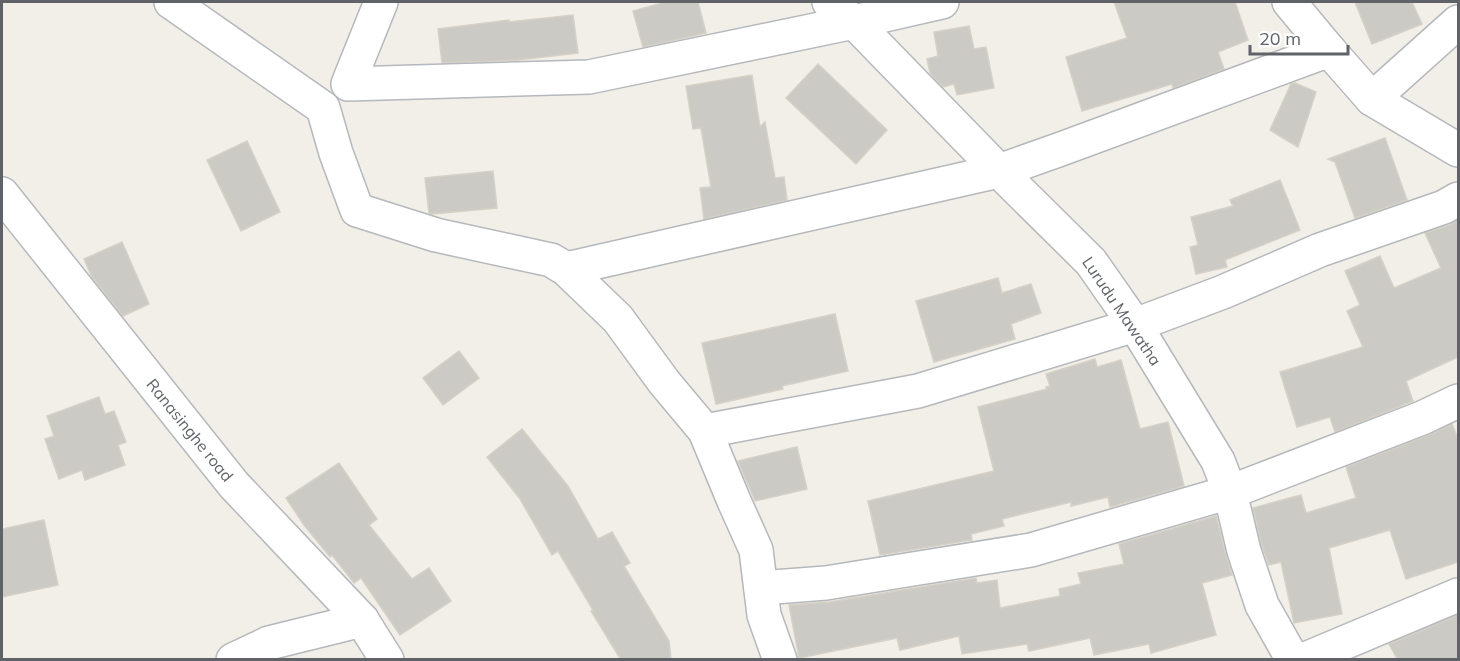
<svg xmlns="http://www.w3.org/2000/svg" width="1460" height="661" viewBox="0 0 1460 661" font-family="Mulish,sans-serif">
  <rect width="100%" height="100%" fill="#f1efe8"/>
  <g fill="#cccac5" stroke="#d6d1c6" stroke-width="1.5">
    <polygon points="666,2 698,2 706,33 643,47 633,11"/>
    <polygon points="1114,2 1235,2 1248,40 1218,52 1224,69 1173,88 1172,84 1082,111 1066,57 1127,38"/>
    <polygon points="1355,2 1412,2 1422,24 1372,44"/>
    <polygon points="573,15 578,53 518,60 442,63 438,29 509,20 509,22"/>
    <polygon points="969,26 974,49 986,47 994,88 957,95 954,84 943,87 930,73 927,59 938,56 934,32"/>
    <polygon points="818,64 887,130 856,164 786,98"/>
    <polygon points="752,75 760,127 765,122 775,178 784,177 787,200 704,219 700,188 711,187 701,128 693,129 686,86"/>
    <polygon points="1295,83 1316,92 1298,147 1270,130 1291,84"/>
    <polygon points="1385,138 1407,200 1355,218 1335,162 1328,159"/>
    <polygon points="247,141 280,212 241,231 207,160"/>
    <polygon points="493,171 497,208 432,214 429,213 425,178"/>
    <polygon points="1280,180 1300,230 1225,260 1227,267 1196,274 1190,247 1198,245 1191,217 1233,206 1230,200"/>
    <polygon points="1458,220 1458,357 1406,381 1413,401 1335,432 1330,417 1297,427 1280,372 1363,347 1347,311 1360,305 1345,271 1380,256 1394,288 1441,268 1425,233 1450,225"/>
    <polygon points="122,242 149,304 123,316 92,277 84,259"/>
    <polygon points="998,278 1002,293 1031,284 1041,313 1011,324 1015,339 934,362 916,301"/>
    <polygon points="835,314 848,371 782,386 783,389 716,404 702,343"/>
    <polygon points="459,351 479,378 443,405 423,378"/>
    <polygon points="1095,359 1097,367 1121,360 1140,429 1168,422 1184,486 1110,507 1108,497 1071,506 1071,502 1002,519 1004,526 971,534 972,540 880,555 868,501 994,471 978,407 1047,389 1046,387 1050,386 1046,374"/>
    <polygon points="99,397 105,414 114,411 126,442 118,445 125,465 85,480 82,470 59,479 45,439 54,436 47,416"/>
    <polygon points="1452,424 1458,439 1458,562 1406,579 1390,530 1329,548 1342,614 1294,623 1281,562 1269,565 1262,546 1253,508 1301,495 1306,513 1356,498 1346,467 1429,435"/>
    <polygon points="522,429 568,486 598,539 612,532 630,563 624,566 669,641 671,660 621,660 591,611 593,610 558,551 552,555 520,499 487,457"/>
    <polygon points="797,447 807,489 755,501 738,461"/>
    <polygon points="339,463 377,519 369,525 412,579 429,568 451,601 400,635 361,578 354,583 332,555 330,557 304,525 286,498"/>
    <polygon points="1216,516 1226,555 1232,575 1202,583 1216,635 1151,653 1149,644 1094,655 1090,638 1029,651 1027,644 962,654 959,636 900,650 897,638 799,658 789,605 829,602 976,578 977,583 997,580 1000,608 1060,596 1059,589 1081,584 1078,573 1124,564 1119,544"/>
    <polygon points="44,520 58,585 2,597 2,529"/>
    <polygon points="1458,615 1458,660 1398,660 1389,644"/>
  </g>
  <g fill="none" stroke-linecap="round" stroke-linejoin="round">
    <g stroke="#b5b8bc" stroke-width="36">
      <g id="minor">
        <polyline points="171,2 323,108 336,153 357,210 436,235 551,260 566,269 618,319 664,382 705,431 734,501 756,550 764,615 780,660"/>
        <polyline points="381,2 348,84 589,77 854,22 942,2"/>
        <polyline points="829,2 854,22 999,171 1091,262 1135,325 1218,461 1230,492 1244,551 1262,605 1293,660"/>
        <polyline points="1289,2 1329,50 1372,99 1458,150"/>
        <polyline points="1372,99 1458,22"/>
        <polyline points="2,194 234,485 362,620 387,660"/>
        <polyline points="566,269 999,171 1061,149 1329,50"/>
        <polyline points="705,431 918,391 1135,325 1223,292 1320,250 1444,207 1458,199"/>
        <polyline points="761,588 826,583 1031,550 1230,492 1422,418 1458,401"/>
        <polyline points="233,660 269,643 362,620"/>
        <polyline points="1303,660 1458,595"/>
      </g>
    </g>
    <use href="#minor" stroke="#fff" stroke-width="33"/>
  </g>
  <g text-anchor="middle" stroke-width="5" stroke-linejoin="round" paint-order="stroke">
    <g font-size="16" fill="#5f6368" stroke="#fff">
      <text transform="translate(1122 311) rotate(56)" y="6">Lurudu Mawatha</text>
      <text transform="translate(190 430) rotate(51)" y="6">Ranasinghe road</text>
    </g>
  </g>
  <rect width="1460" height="661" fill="none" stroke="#5f6368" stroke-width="6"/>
  <path d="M1250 45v9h98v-9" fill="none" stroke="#5f6368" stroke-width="3"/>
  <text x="1259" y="45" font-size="18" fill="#5f6368" stroke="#ffffff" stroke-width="4.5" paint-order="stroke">20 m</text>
</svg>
